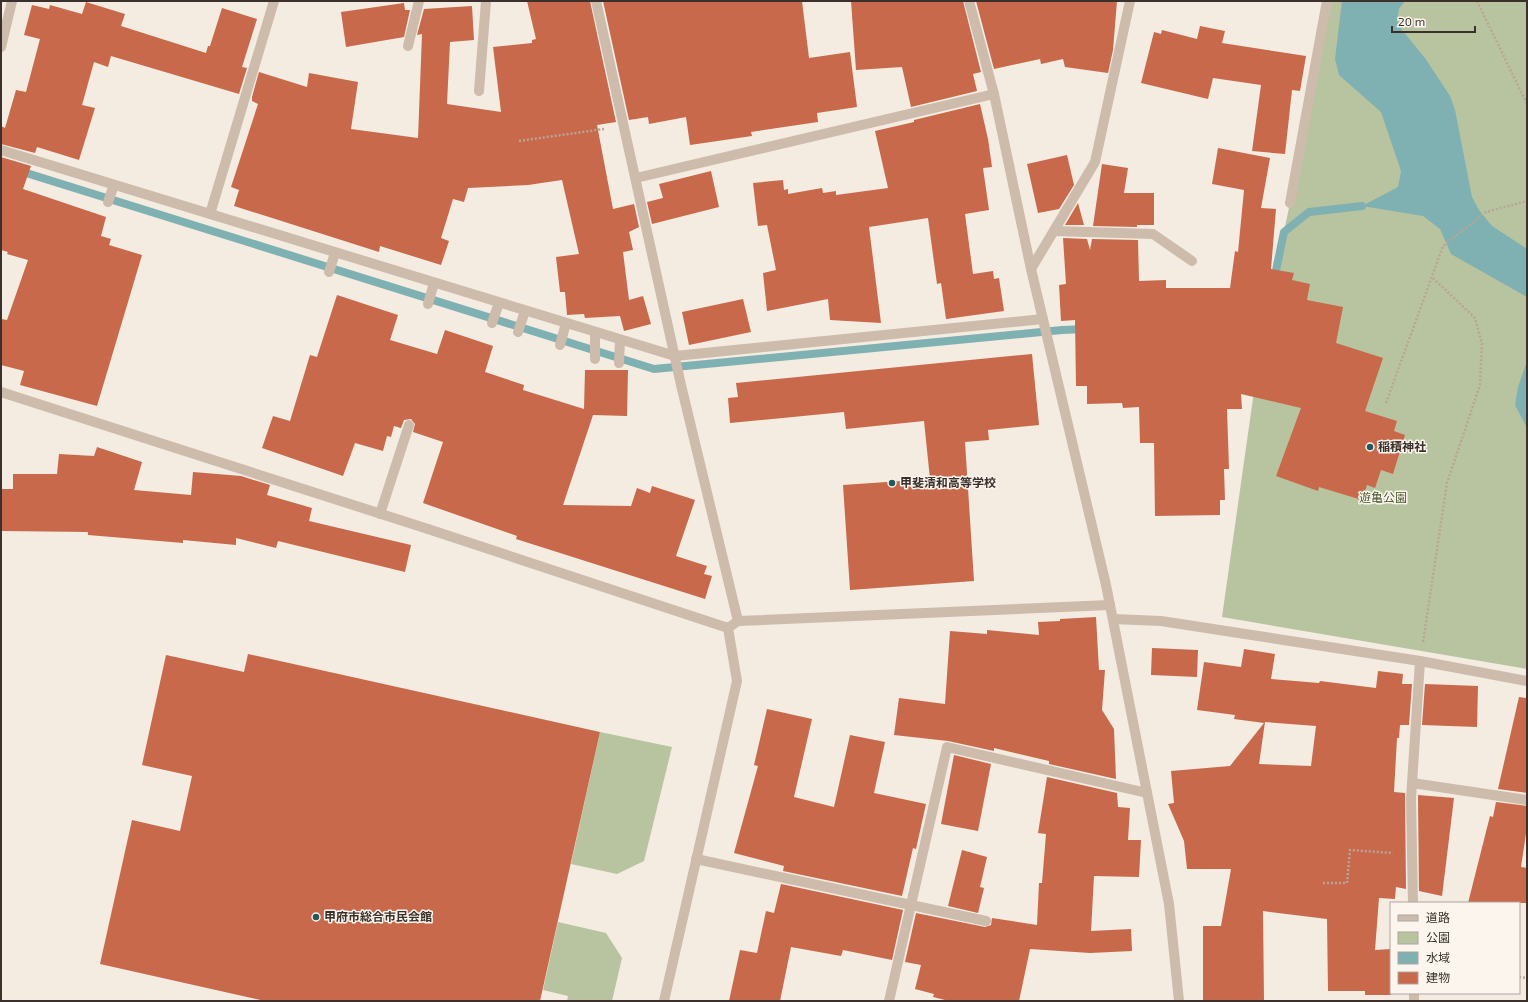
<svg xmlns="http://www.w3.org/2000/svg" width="1528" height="1002" viewBox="0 0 1528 1002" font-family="'Exo 2','Noto Sans JP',sans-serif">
  <rect width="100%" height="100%" fill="#f4ebe1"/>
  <g fill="#b8c4a0">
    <polygon points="1327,1 1527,1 1527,669 1222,617 1262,335 1290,203"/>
    <polygon points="600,732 672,747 644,861 617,874 571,864"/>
    <polygon points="558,922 606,933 622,958 612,1001 567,1001 568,996 543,990"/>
  </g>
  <g fill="#7fb0b2">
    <polygon points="1342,1 1405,1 1399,9 1397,20 1402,30 1425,58 1450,96 1455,110 1472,197 1479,210 1492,226 1527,249 1527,297 1451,254 1440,229 1423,216 1362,206 1398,187 1401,171 1381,112 1339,75 1335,59"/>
    <polygon points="1527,361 1527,428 1515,405 1518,387"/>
  </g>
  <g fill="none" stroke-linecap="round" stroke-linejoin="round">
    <g stroke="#7fb0b2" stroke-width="8">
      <polyline points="1,165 654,369 1062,330 1086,329"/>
      <polyline points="1274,280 1284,232 1309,212 1362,206"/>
    </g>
  </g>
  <g fill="#c8694b" fill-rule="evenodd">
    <polygon points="527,1 590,1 616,122 597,125 613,209 634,204 639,227 629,232 633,250 623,252 629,300 643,296 651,324 624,331 620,316 585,318 584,314 567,315 565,292 560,292 556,257 579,254 562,180 528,185 468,188 464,202 453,199 441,238 449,241 441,265 380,246 379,252 234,206 239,190 231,187 258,104 252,101 252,97 259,72 307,87 309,73 358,82 351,129 418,138 422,34 417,35 424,9 472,6 474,40 450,42 447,104 501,112 493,47 532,43 532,40 536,39"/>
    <polygon points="603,1 802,1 809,58 850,52 857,107 817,113 818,122 751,132 752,136 690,145 686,117 649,124 648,117 629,120"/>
    <polygon points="851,1 963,1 981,72 973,74 977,91 911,107 902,67 856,70"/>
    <polygon points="976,1 1117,1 1113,50 1108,73 1065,67 1063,59 1041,64 1040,59 994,69"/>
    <polygon points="86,2 125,14 121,26 206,53 208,46 210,46 222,8 257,19 242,67 247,68 239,94 111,56 108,67 94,62 82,105 95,108 79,160 37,147 35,153 1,144 1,126 5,128 16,90 26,92 40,39 24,35 32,5 49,9 50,5 82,14"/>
    <polygon points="404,3 405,10 410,10 404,37 346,47 341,12"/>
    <polygon points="1200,26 1225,31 1222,43 1306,56 1300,91 1292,90 1285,154 1252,151 1261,85 1213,78 1208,99 1141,83 1154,32 1161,34 1162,30 1197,39"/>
    <polygon points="980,104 988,139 992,167 983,168 989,210 965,214 973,274 993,271 994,279 999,278 1004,311 946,319 941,283 937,284 928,218 869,227 881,323 830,320 828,299 767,311 763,273 776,270 767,225 758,226 753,183 783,180 784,190 788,189 788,194 822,188 823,193 836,191 836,195 888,188 875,131 914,122 914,120"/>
    <polygon points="1218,148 1270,158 1261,208 1276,209 1271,269 1294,273 1292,280 1310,284 1307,300 1343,307 1336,343 1383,358 1365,411 1397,421 1394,431 1405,435 1393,474 1381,470 1375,488 1367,485 1362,500 1319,487 1318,491 1276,476 1301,408 1241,394 1242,409 1227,409 1229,469 1224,469 1225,500 1220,500 1220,515 1155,516 1154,443 1140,443 1139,407 1123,408 1122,403 1087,404 1087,386 1076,386 1075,320 1061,321 1059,285 1066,284 1063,238 1087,239 1090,250 1092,239 1138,240 1139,281 1166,280 1166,288 1230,288 1235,251 1238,252 1244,190 1212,184"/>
    <polygon points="1067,155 1074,185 1059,209 1038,213 1027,164"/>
    <polygon points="1,157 31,166 23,189 106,217 101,236 111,239 109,245 142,255 97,406 20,385 24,371 1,365 1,319 7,320 28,260 7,254 8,252 1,250"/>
    <polygon points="1102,164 1128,168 1124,193 1154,193 1154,225 1137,225 1137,227 1093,226"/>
    <polygon points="711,171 719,207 652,224 647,202 663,198 659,184"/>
    <polygon points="1078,203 1084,225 1065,225"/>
    <polygon points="337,295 398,315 390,340 437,354 445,330 493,346 485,372 524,385 523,390 584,409 585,370 628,370 627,416 593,415 563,505 631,506 637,488 650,493 652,486 695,500 676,556 707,566 704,574 712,576 705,599 516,539 517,536 423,503 443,442 413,432 415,424 411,419 404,420 401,428 394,426 391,437 387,436 383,451 355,443 343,476 262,448 273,416 290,421 310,355 317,357"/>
    <polygon points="743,299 751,332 689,345 682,312"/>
    <polygon points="1032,354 1039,425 988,430 989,440 965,442 974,581 850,590 843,485 930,479 924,421 846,429 844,412 730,423 728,398 738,397 736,383"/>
    <polygon points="97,447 142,462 134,490 191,495 193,472 241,476 270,485 267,495 312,508 309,521 411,545 405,572 278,541 276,548 236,538 236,545 183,540 183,543 88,535 88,532 1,531 1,489 13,489 13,474 57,474 59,454 94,456"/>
    <polygon points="1096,617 1099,670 1105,670 1102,710 1114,729 1116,779 1049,764 1049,761 994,748 994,751 948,741 894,735 899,698 945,704 950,631 987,634 987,630 1039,635 1038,622 1060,621 1060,619"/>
    <polygon points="1152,648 1198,650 1197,677 1151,675"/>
    <path d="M1244,649L1275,654L1271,679L1319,683L1320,681L1376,688L1378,671L1403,674L1402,684H1412L1409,725H1400L1399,738H1397L1394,792L1405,793L1406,889L1396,887L1395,899L1379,898L1375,950L1391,949V995H1365V991H1328L1327,919L1263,911L1264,1001H1203V926H1221L1231,869H1187L1184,841L1168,804L1174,803L1171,771L1230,766L1264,723L1234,719L1235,715L1197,710L1204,662L1241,667ZM1265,722L1316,726L1311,766L1259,764Z"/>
    <polygon points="248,654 600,732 540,1001 265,1001 100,964 132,820 180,831 192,776 142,765 166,655 244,672"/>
    <polygon points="1425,684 1478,686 1477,727 1422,725"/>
    <polygon points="1519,697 1527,698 1527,793 1498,789"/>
    <polygon points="767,709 812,719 794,797 834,807 850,735 885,742 874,793 926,804 916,849 913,848 902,896 783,871 784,866 734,853 758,766 754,765"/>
    <polygon points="954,755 991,764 978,831 941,824"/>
    <polygon points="1047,777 1117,793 1118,807 1130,808 1128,840 1141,840 1139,877 1094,876 1091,931 1131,929 1132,951 1090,953 1030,949 1019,1001 949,1001 933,997 934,994 915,989 921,965 905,962 916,913 985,927 991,925 992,918 1037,925 1039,883 1042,883 1046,834 1038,833"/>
    <polygon points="1418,795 1454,798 1442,896 1419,891"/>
    <polygon points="1496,802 1527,806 1527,827 1521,867 1527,868 1527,903 1468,903 1490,816 1493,817"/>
    <polygon points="962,850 987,857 980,887 984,888 978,913 948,906"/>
    <polygon points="781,884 903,910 892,960 843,950 841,956 791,947 780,1001 729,1001 740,950 757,953 766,911 774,913"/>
  </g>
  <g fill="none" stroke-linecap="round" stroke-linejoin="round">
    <g stroke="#b9a596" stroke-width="2.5" stroke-dasharray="2 2" stroke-linecap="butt">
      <polyline points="1477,1 1527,104"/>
      <polyline points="519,141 604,129"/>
      <polyline points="1386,403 1443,246 1486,212 1527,201"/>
      <polyline points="1423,642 1447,483 1480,385 1482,344 1475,318 1432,277"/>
      <polyline points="1323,883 1347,883 1350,850 1393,853"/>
      <polyline points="1519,977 1527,978"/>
    </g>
    <g stroke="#cdbbac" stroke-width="10">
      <polyline points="408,46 419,1"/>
      <polyline points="479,91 486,1"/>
      <polyline points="636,178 994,94"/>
      <polyline points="108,202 114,185"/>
      <polyline points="1290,203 1327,1"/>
      <polyline points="210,214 274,1"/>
      <polyline points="1054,231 1153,234 1192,261"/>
      <polyline points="1031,269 1095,162 1130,1"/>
      <polyline points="329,272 335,253"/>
      <polyline points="428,304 434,283"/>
      <polyline points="492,323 499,303"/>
      <polyline points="518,332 525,311"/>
      <polyline points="560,345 566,323"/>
      <polyline points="675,356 1043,319"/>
      <polyline points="595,359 595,332"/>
      <polyline points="619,363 620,340"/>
      <polyline points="380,514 409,425"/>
      <polyline points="1412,783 1527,800"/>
      <polyline points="696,859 986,921"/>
      <polyline points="889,1001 947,747 1147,793"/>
    </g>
    <g stroke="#cdbbac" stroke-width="10">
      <polyline points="596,1 681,385 738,621 728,628"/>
      <polyline points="1,47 12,1"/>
      <polyline points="1,150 675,356"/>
      <polyline points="1,392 428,529"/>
      <polyline points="1113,619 1161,621 1420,661 1527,681"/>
      <polyline points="738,621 1110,605"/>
      <polyline points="1413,903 1411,799 1420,661"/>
      <polyline points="1414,993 1414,1001"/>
    </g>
    <g stroke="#cdbbac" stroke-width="10">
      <polyline points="969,1 994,94 1031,269 1106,585 1169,904 1179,1001"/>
      <polyline points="428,529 728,628 737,681 664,1001"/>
    </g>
  </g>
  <g fill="#1f5a5e" stroke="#fbf5ee" stroke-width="1.5">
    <circle cx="1370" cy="447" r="4"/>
    <circle cx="892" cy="483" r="4"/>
    <circle cx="316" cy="917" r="4"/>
  </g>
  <g text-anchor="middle" stroke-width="3" stroke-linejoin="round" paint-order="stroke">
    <g font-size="12" font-weight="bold" fill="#3b302b" stroke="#fbf5ee" text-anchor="start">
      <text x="1378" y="451">稲積神社</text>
      <text x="900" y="487">甲斐清和高等学校</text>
      <text x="324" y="921">甲府市総合市民会館</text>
    </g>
    <g font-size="12" fill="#4a5a2e" stroke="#fbf5ee">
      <text x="1383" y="502">遊亀公園</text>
    </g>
  </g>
  <rect width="1528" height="1002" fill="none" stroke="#3b302b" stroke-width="4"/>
  <rect x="1390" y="902" width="130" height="92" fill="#fbf5ee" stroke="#aea6a0"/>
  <rect x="1398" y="915" width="20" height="6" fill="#cdbbac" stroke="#aea6a0"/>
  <text x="1426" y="922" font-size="12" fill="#3b302b">道路</text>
  <rect x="1398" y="932" width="20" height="12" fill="#b8c4a0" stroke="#aea6a0"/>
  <text x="1426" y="942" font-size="12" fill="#3b302b">公園</text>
  <rect x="1398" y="952" width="20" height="12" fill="#7fb0b2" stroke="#aea6a0"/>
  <text x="1426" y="962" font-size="12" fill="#3b302b">水域</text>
  <rect x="1398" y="972" width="20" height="12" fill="#c8694b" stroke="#aea6a0"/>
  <text x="1426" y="982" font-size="12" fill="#3b302b">建物</text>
  <path d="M1392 26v6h83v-6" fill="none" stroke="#3b302b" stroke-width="2"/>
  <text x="1398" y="26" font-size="12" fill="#3b302b" stroke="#fbf5ee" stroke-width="3" paint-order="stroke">20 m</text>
</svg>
